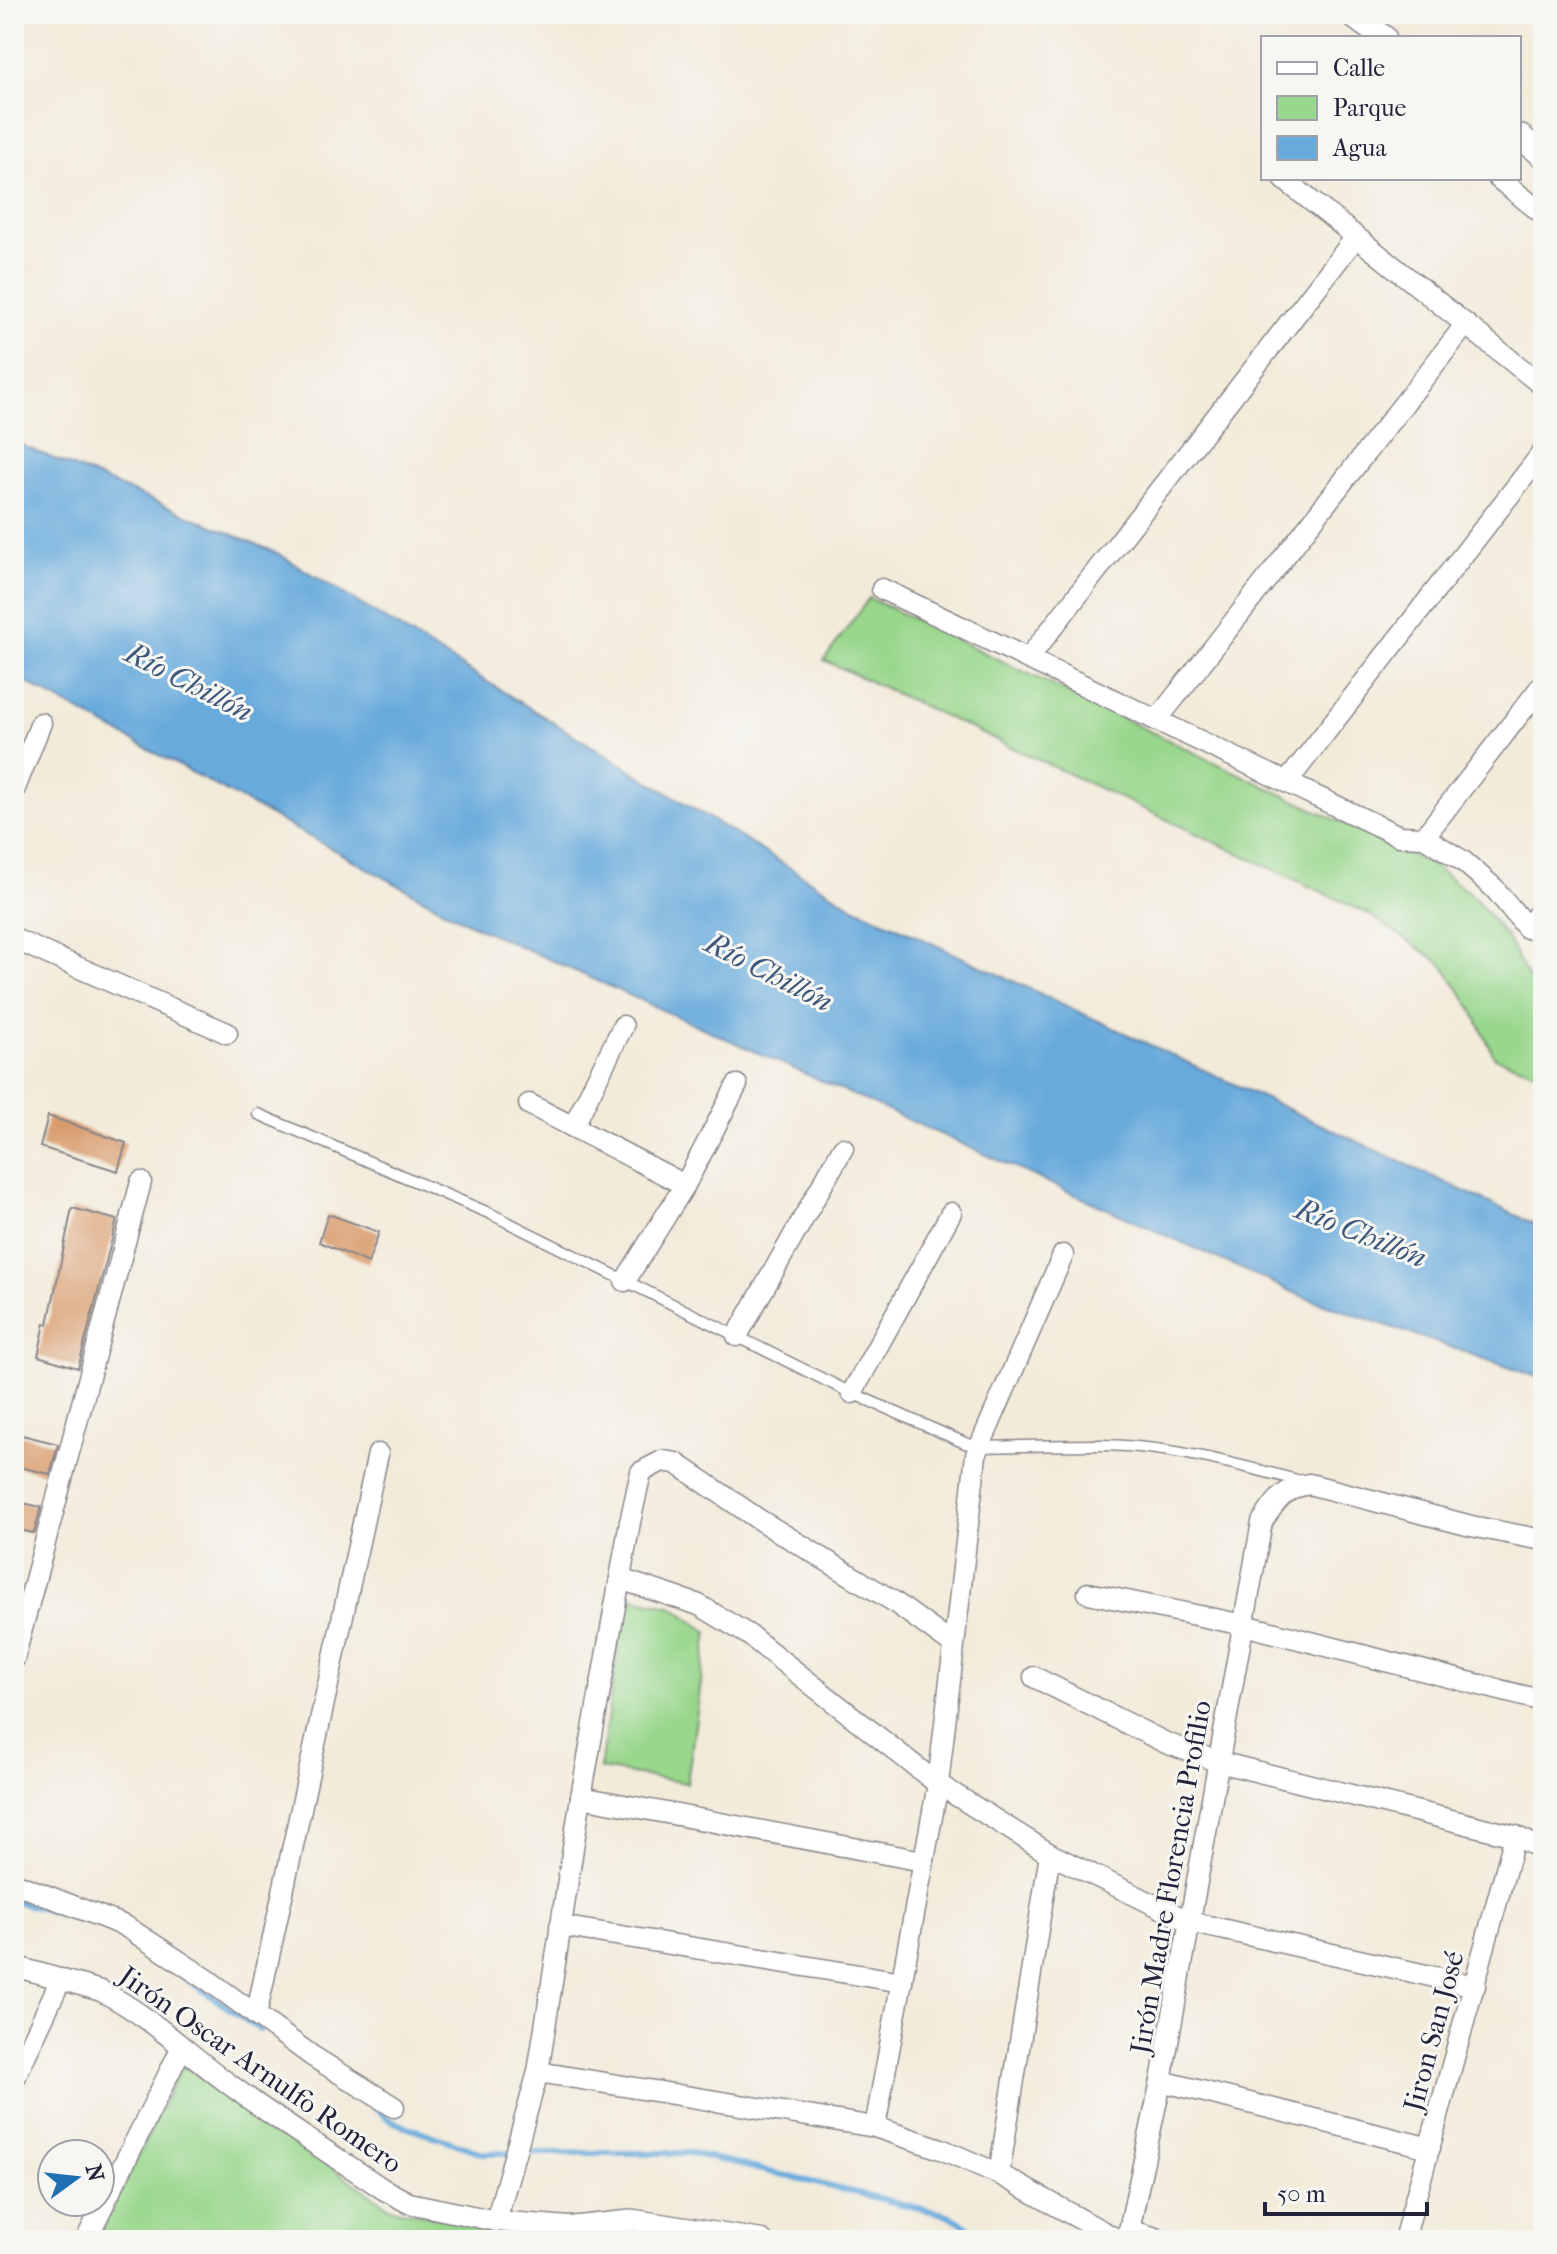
<svg xmlns="http://www.w3.org/2000/svg" width="1557" height="2254" viewBox="0 0 1557 2254" font-family="'IM FELL French Canon',serif">
  <rect width="100%" height="100%" fill="#f6f6f2"/>
  <filter id="ink" filterUnits="userSpaceOnUse"><feTurbulence type="fractalNoise" baseFrequency=".0125" numOctaves="2"/><feDisplacementMap in="SourceGraphic" scale="16" xChannelSelector="R" yChannelSelector="G"/><feConvolveMatrix kernelMatrix="1 2 1 2 8 2 1 2 1" color-interpolation-filters="sRGB"/></filter>
  <filter id="wash" filterUnits="userSpaceOnUse"><feTurbulence type="fractalNoise" baseFrequency=".006" numOctaves="4" result="noise"/><feDisplacementMap in="SourceGraphic" scale="32" xChannelSelector="R" yChannelSelector="G"/><feGaussianBlur stdDeviation="1.8" result="paint"/><feColorMatrix in="noise" values="0 0 0 0 0 0 0 0 0 0 0 0 0 0 0 0 0 1.4 0 .05"/><feComposite in="paint" operator="in"/></filter>
  <g filter="url(#wash)">
    <rect width="100%" height="100%" fill="#f3ebda"/>
    <g fill="#99d78c" stroke="#5e7c64" stroke-width="2">
      <polygon points="869,598 1435,867 1474,897 1507,938 1528,978 1543,1000 1543,1074 1495,1058 1471,1007 1442,964 1367,913 824,660"/>
      <polygon points="625,1596 673,1607 708,1632 687,1783 600,1769"/>
      <polygon points="182,2065 391,2208 550,2240 627,2231 677,2237 675,2240 97,2240"/>
    </g>
    <polygon fill="#67aadc" stroke="#44668c" stroke-width="2" points="14,442 277,553 854,907 1543,1228 1543,1379 1304,1297 470,924 14,676"/>
    <g fill="none" stroke-linecap="round" stroke-linejoin="round">
      <g stroke="#67aadc" stroke-width="6">
        <polyline points="14,1901 85,1920"/>
        <polyline points="158,1959 260,2030"/>
        <polyline points="359,2096 391,2121 483,2153 691,2153 948,2215 992,2240"/>
      </g>
    </g>
    <g id="blocks">
      <g fill="#d99b6c">
        <polygon points="48,1116 126,1143 118,1171 40,1147"/>
        <polygon points="72,1208 117,1220 78,1368 38,1356 45,1323 48,1324"/>
        <polygon points="328,1214 379,1232 368,1263 319,1242"/>
        <polygon points="14,1433 58,1444 50,1474 14,1466"/>
        <polygon points="14,1501 41,1507 34,1533 14,1529"/>
      </g>
    </g>
  </g>
  <g filter="url(#ink)">
    <use href="#blocks" fill-opacity="0" stroke="#8a868a" stroke-width="2"/>
    <g fill="none" stroke-linecap="round" stroke-linejoin="round">
      <g stroke="#8a868a" stroke-width="13">
        <path id="service" d="M258,1114L491,1214L845,1390L965,1443L980,1447C1019,1446 1059,1445 1098,1445C1167,1445 1237,1464 1304,1482"/>
      </g>
      <g stroke="#8a868a" stroke-width="23">
        <g id="minor">
          <polyline points="1498,178 1543,214"/>
          <polyline points="1285,180 1543,386"/>
          <polyline points="882,589 1399,836 1424,837 1463,861 1494,888 1527,928 1543,908"/>
          <polyline points="1028,659 1356,237"/>
          <polyline points="1157,720 1466,324"/>
          <polyline points="1287,782 1543,452"/>
          <polyline points="14,791 41,723"/>
          <polyline points="1424,837 1543,684"/>
          <polyline points="14,939 227,1033"/>
          <polyline points="529,1104 685,1185"/>
          <polyline points="573,1127 623,1026"/>
          <polyline points="625,1281 685,1185 737,1085"/>
          <polyline points="737,1336 843,1148"/>
          <polyline points="852,1393 951,1213"/>
          <polyline points="620,1579 699,1605 749,1635 938,1784 1050,1854 1190,1922 1475,1986"/>
          <polyline points="1088,1593 1244,1625 1543,1701"/>
          <polyline points="14,1659 141,1182"/>
          <polyline points="1034,1677 1166,1743 1219,1762 1515,1836 1543,1849"/>
          <polyline points="581,1797 923,1861"/>
          <polyline points="14,1883 125,1926 208,1980 312,2056 394,2107"/>
          <polyline points="560,1926 902,1982"/>
          <path d="M14,1966L101,1991C147,2014 184,2050 225,2081C276,2120 330,2153 383,2189L409,2203L496,2221L569,2227L635,2220L762,2240"/>
          <polyline points="256,2016 378,1454"/>
          <polyline points="538,2072 875,2127 941,2149 999,2174 1118,2240"/>
          <polyline points="14,2080 61,1979"/>
          <polyline points="1161,2081 1430,2148"/>
          <polyline points="875,2127 938,1784 976,1455 1063,1255"/>
          <polyline points="999,2174 1050,1854"/>
          <polyline points="496,2221 538,2072 581,1797 630,1522 641,1472 662,1461 676,1463 758,1519 893,1601 952,1644"/>
          <polyline points="1129,2230 1163,2240"/>
          <polyline points="86,2240 182,2047"/>
          <path d="M1122,2240L1129,2230L1161,2081L1262,1522C1275,1502 1285,1487 1309,1484L1471,1526L1543,1540"/>
          <polyline points="1404,2240 1515,1836"/>
        </g>
      </g>
      <g stroke="#8a868a" stroke-width="27">
        <g id="tertiary">
          <polyline points="1351,14 1384,38"/>
          <polyline points="1519,136 1543,155"/>
        </g>
      </g>
      <use href="#service" stroke="#fff" stroke-width="10"/>
      <use href="#minor" stroke="#fff" stroke-width="20"/>
      <use href="#tertiary" stroke="#fff" stroke-width="24"/>
    </g>
  </g>
  <g text-anchor="middle" stroke-width="6" stroke-linejoin="round" paint-order="stroke">
    <g font-size="28" fill="#22223b" stroke="#f6f6f2">
      <text transform="translate(1170 1877) rotate(-80)" y="10">Jirón Madre Florencia Profilio</text>
      <text transform="translate(1433 2031) rotate(-75)" y="10">Jiron San José</text>
      <text transform="translate(261 2069) rotate(35)" y="10">Jirón Oscar Arnulfo Romero</text>
    </g>
    <g font-size="30" font-style="italic" fill="#3e587b" stroke="#f6f6f2">
      <text transform="translate(189 682) rotate(27)" y="10">Río Chillón</text>
      <text transform="translate(769 972) rotate(27)" y="10">Río Chillón</text>
      <text transform="translate(1361 1233) rotate(22)" y="10">Río Chillón</text>
    </g>
  </g>
  <rect width="1557" height="2254" fill="none" stroke="#f6f6f2" stroke-width="48"/>
  <rect x="1261" y="36" width="260" height="144" fill="#f6f6f2" stroke="#a1a1a9" stroke-width="2"/>
  <rect x="1277" y="62" width="40" height="12" fill="#ffffff" stroke="#a1a1a9" stroke-width="2"/>
  <text x="1333" y="76" font-size="24" fill="#22223b">Calle</text>
  <rect x="1277" y="96" width="40" height="24" fill="#99d78c" stroke="#a1a1a9" stroke-width="2"/>
  <text x="1333" y="116" font-size="24" fill="#22223b">Parque</text>
  <rect x="1277" y="136" width="40" height="24" fill="#67aadc" stroke="#a1a1a9" stroke-width="2"/>
  <text x="1333" y="156" font-size="24" fill="#22223b">Agua</text>
  <g transform="translate(76 2178) rotate(75)"><circle r="38" fill="#f6f6f2" stroke="#a1a1a9" stroke-width="2"/>
  <path d="M0-6L14 30L0 20L-14 30Z" fill="#1f6fb2"/>
  <text y="-12" font-size="22" font-weight="bold" text-anchor="middle" fill="#22223b">N</text>
  </g>
  <path d="M1265 2202v12h162v-12" fill="none" stroke="#22223b" stroke-width="4"/>
  <text x="1277" y="2202" font-size="24" fill="#22223b" stroke="#f6f6f2" stroke-width="6" paint-order="stroke">50 m</text>
</svg>
